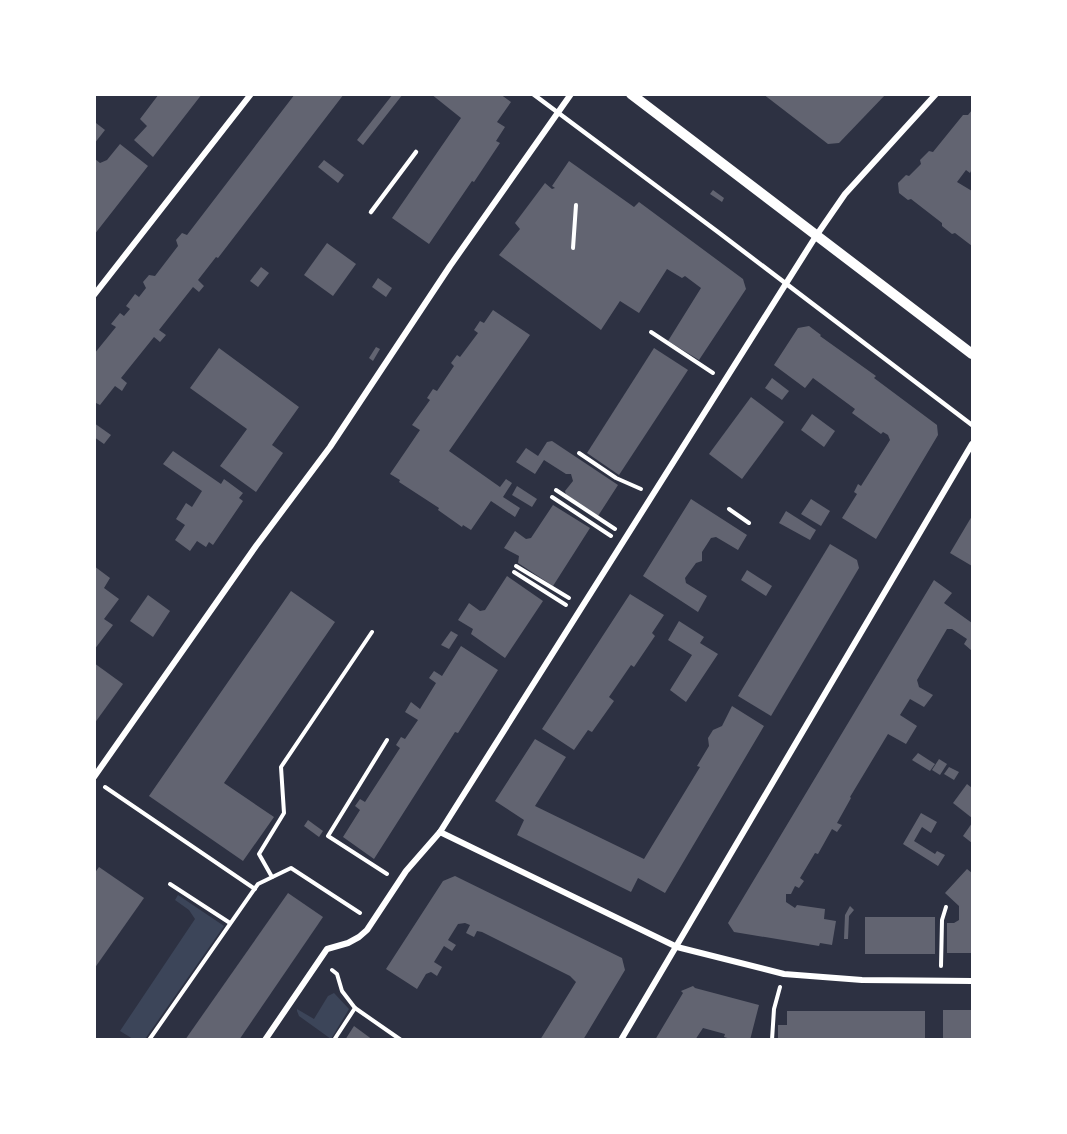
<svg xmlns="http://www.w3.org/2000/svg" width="1067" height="1134" viewBox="0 0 1067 1134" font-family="'Libre Baskerville',serif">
  <rect width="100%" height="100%" fill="#2d3142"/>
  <g fill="#3c4559">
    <polygon points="178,895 224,926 145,1039 133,1039 120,1031 195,919 189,910 175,900"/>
    <polygon points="334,993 349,1009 331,1039 299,1016 297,1011 297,1009 314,1019 328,996"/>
  </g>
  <g fill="#626471">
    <polygon points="159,94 202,94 153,157 134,140 147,126 140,119"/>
    <polygon points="295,94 344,94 218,258 216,257 198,280 204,286 199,292 193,287 159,330 166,335 160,342 154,337 121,378 127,383 122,391 115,386 100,405 94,402 94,354 116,327 111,324 120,313 124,316 130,309 126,306 135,294 139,297 146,288 143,282 149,275 155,276 178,246 176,240 182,233 187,235"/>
    <polygon points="393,94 403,94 363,145 357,140"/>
    <polygon points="431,94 500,94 511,102 497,122 505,127 496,141 500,143 474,182 472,181 429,244 392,218 461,118"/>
    <polygon points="763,94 886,94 839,143 828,144"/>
    <polygon points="972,110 972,169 970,173 966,170 957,182 972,191 972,246 955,233 952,234 942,226 942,223 911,199 908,200 899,193 898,183 906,175 909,176 921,164 920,160 929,151 933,152 963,115 968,115"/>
    <polygon points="96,123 105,130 94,144 94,125"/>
    <polygon points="120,144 148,166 94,235 94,160 95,159 100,163 107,160"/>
    <polygon points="324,160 344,175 338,183 318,167"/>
    <polygon points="569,161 634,207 639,202 743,279 746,289 699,360 668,341 701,288 685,276 682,278 667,269 639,313 620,301 601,330 499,255 520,229 515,223 545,183 552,189 555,188 552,186"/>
    <polygon points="713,190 724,198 722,202 710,194"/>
    <polygon points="327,243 356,264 333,296 304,275"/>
    <polygon points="261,267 269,273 258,287 250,281"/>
    <polygon points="378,278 392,288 386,297 372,287"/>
    <polygon points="493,310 530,335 449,451 500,487 506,479 512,483 503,497 520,508 515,517 491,501 471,530 463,525 462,527 438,510 439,508 399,482 400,480 390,474 420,430 412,425 430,400 427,398 433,389 437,391 454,366 451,363 457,355 460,357 478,333 474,330 480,321 484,323"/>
    <polygon points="809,326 821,335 820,336 876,376 874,378 937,425 938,435 876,539 842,518 857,494 854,492 858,484 861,486 890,440 888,435 883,432 881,434 852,413 855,409 813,378 805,388 774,365 798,328"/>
    <polygon points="376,347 380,349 373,361 369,358"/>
    <polygon points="219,348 299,407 272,445 283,453 256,492 220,466 247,429 190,388"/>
    <polygon points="654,348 688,370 619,475 587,453"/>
    <polygon points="772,378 789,391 782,400 765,388"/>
    <polygon points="751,397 784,422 742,479 709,454"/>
    <polygon points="812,414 835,431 824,447 801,430"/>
    <polygon points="94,423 111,435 104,444 94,437"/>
    <polygon points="552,441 618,485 598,516 566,495 565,491 573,481 571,474 566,474 544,460 535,474 516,462 526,448 538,456 547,442"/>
    <polygon points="173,451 221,484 224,479 243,493 239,498 243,501 213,545 209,542 206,547 197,541 190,551 175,540 185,525 176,519 186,503 192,507 202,491 163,464"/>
    <polygon points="517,486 537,499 532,507 512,495"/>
    <polygon points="691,499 747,535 738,550 716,537 711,538 702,552 702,561 696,563 685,578 686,583 707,596 698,612 643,576"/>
    <polygon points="811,499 830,511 821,526 801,514"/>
    <polygon points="553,505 590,528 553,586 518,563 519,556 504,548 515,531 526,539 531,538"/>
    <polygon points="786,511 816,530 810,540 779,523"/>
    <polygon points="972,516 972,566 950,553"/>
    <polygon points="830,544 857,560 859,568 771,716 738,696"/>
    <polygon points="94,566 110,578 104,588 119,599 104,619 113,625 94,650"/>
    <polygon points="747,570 772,586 766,596 741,580"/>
    <polygon points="507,576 543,601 505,658 471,634 473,629 458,620 469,603 480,611 485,610"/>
    <polygon points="934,580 952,593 944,603 972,623 972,651 964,644 967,639 952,629 947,629 917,680 919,687 933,695 924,707 910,699 900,715 917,726 906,744 888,734 850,797 851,798 837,823 842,825 837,832 832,829 818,854 815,853 800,878 804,881 799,888 795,886 791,894 786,894 786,902 795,908 797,905 825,909 824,919 836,921 832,945 820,943 819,946 734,932 728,923"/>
    <polygon points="291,591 335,622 224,783 274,817 243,861 149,796"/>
    <polygon points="630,594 664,615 652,633 655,636 634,667 631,665 609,697 614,701 592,732 588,730 574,750 542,729"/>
    <polygon points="148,595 170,611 153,637 130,621"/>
    <polygon points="679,621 704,637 700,643 718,654 686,702 670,690 692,655 668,640"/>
    <polygon points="451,631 458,635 449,649 441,645"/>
    <polygon points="461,646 498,670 458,733 455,732 374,859 343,837 360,810 355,806 360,799 365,802 400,748 396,745 401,737 405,739 418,720 405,712 411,702 420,709 436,683 429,678 434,671 442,676"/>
    <polygon points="94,663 123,684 94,724"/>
    <polygon points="732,706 764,726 665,893 638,878 631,892 517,835 524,820 495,801 535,739 566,757 535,806 644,859 700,767 697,766 709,746 708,738 713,730 722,726"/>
    <polygon points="918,753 935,764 930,771 912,760"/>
    <polygon points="939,759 947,764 940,775 932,770"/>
    <polygon points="949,767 959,772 954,780 944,774"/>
    <polygon points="967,784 972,788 972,818 953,803"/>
    <polygon points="921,813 937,822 931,833 922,827 914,841 935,854 937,851 945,855 938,866 903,844"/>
    <polygon points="308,820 323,831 319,837 304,826"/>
    <polygon points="972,823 972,843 963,836"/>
    <polygon points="99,867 144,898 94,969 94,874"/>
    <polygon points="967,869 972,873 972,953 947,953 947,923 954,923 959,920 959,906 945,893"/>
    <polygon points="455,876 622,958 625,970 583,1040 540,1040 576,982 570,976 482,932 477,931 474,937 466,933 470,925 465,923 458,924 448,940 456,945 452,951 444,946 434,962 442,967 437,976 431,972 426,974 417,989 386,969 443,881"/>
    <polygon points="288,893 323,917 239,1040 185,1040"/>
    <polygon points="850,906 854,910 849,916 848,939 844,939 845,915"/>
    <rect x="865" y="917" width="70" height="37"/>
    <polygon points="693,986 695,988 759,1005 750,1040 734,1040 724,1037 725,1034 703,1028 695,1040 655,1040 683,993 681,991"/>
    <rect x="943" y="1010" width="29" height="30"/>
    <polygon points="787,1011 925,1011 925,1040 778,1040 778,1025 787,1025"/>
    <polygon points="354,1026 373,1040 345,1040"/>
  </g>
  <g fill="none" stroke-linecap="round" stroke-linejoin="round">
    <g stroke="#fff" stroke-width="4">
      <polyline points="573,248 576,205"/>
      <polyline points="651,332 713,373"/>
      <polyline points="579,453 616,478 641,489"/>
      <polyline points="556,490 615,529"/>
      <polyline points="552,497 611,536"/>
      <polyline points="729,509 749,523"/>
      <polyline points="516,566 569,598"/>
      <polyline points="514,572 566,605"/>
      <polyline points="387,740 328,836 387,874"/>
      <polyline points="105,787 255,889"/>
      <polyline points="272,877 259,854 284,813 281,767 372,632"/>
      <polyline points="170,884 230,923"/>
      <polyline points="941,966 942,920 946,907"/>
      <polyline points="332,970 337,974 342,991 355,1008 401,1040"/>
      <polyline points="149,1040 258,884 291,868 360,913"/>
      <polyline points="334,1040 355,1008"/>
      <polyline points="772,1040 774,1009 780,987"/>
    </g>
    <g stroke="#fff" stroke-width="4.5">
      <polyline points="533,94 718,232 972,425"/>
      <polyline points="371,212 416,152"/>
    </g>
    <g stroke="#fff" stroke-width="6">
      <polyline points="94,295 251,94"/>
      <polyline points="94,777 256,546 330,447 450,266 571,94"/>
      <polyline points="440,832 677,947 784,974 862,980 972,981"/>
      <polyline points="265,1040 327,949 348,943 359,937 367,930 406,871 440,832 816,236 845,194 936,94"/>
      <polyline points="621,1040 972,444"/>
    </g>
    <polyline stroke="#fff" stroke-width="10" points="631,94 972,354"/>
  </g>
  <rect width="1067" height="1134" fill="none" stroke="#ffffff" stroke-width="192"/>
</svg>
